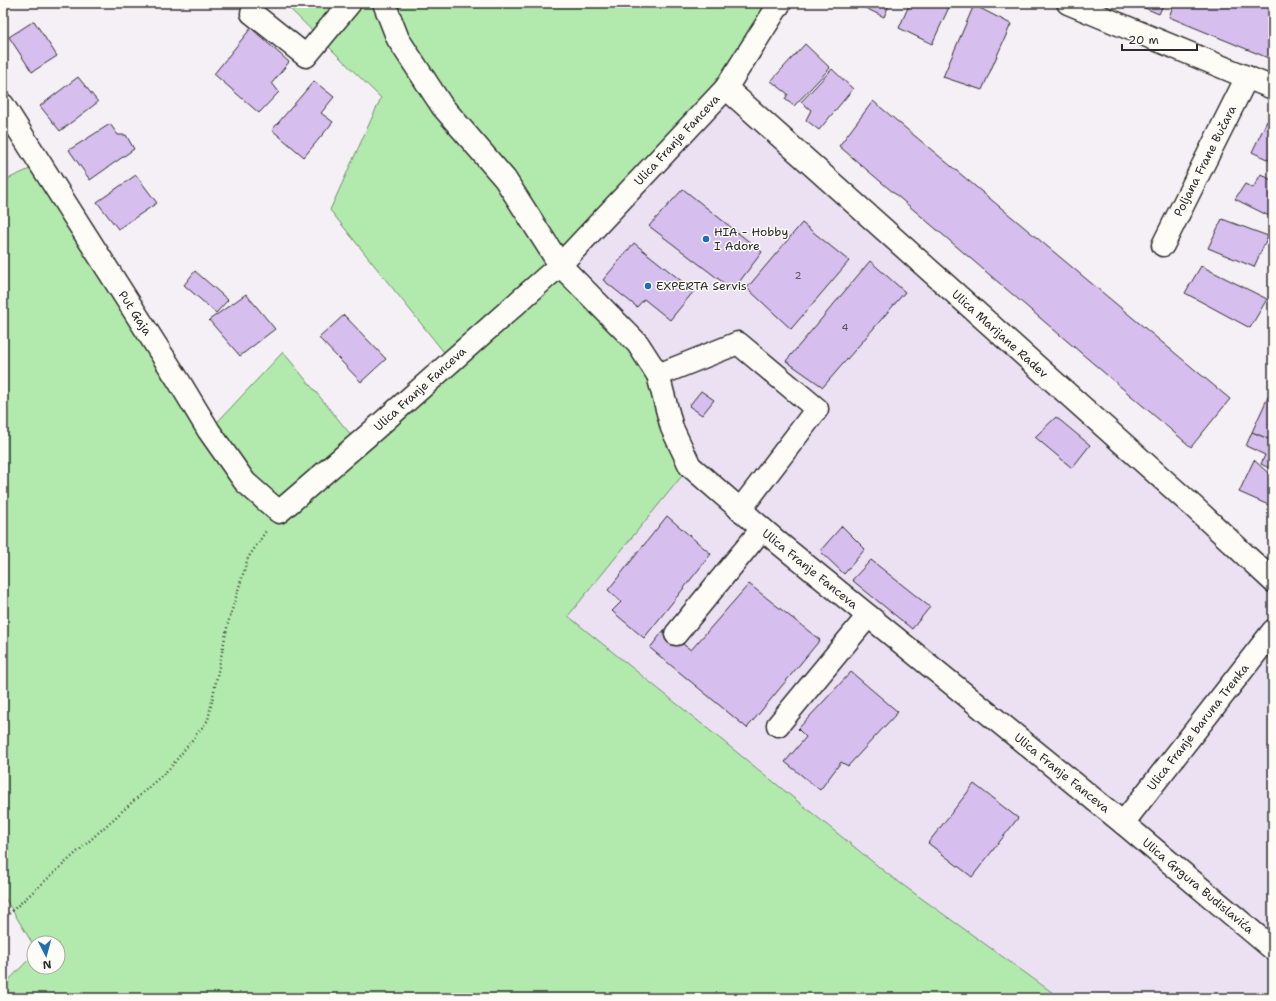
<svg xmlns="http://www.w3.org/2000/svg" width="1276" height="1001" viewBox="0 0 1276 1001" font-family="'Shantell Sans',sans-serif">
  <rect width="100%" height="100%" fill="#f5f0f5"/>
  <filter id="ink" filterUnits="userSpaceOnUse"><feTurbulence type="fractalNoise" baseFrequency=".025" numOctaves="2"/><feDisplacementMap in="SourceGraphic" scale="8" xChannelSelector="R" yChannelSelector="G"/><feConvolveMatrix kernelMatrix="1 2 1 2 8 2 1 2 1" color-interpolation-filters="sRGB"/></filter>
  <g filter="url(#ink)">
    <polygon fill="#ece1f3" points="726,88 1273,581 1273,998 1060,998 889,875 568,616 689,466 560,265"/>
    <polygon fill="#b2eaad" stroke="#6e8a6c" points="284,3 780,3 726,88 560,265 638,344 690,466 568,616 889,875 1060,998 3,998 3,986 34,954 34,967 58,967 58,943 34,943 34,946 3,895 3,181 41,164 209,431 283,352 356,441 447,356 330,210 381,98"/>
    <g fill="#d6bfef" stroke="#2b2b2b">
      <polygon points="855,3 890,3 884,17"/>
      <polygon points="910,3 947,3 950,5 932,44 899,28"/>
      <polygon points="1133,3 1164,3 1159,14"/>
      <polygon points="1174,3 1266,3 1273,6 1273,60 1169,17"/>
      <polygon points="974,5 1011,24 982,90 943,77"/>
      <polygon points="34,21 57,56 32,72 9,37"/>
      <polygon points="251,28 289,62 272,83 279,92 259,113 214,74"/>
      <polygon points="805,44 830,68 794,106 785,99 788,94 771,81"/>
      <polygon points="832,69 853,89 819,130 806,120 811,110 801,102"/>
      <polygon points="78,77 98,102 60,131 40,106"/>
      <polygon points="314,81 334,97 321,113 333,122 304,157 272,130"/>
      <polygon points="873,101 1230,399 1191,447 839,146"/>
      <polygon points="1267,121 1273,124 1273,162 1252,152"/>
      <polygon points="110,124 118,135 126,135 134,149 90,180 69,150"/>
      <polygon points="1261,174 1273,181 1273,218 1235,199 1245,184 1253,188"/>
      <polygon points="136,175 157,203 118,229 97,202"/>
      <polygon points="683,189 762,252 733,290 649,226"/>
      <polygon points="1222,219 1268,236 1254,267 1208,248"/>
      <polygon points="802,223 849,261 791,329 747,288"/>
      <polygon points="634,243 694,291 670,320 644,299 637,307 603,280"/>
      <polygon points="870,261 905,292 823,387 786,361"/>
      <polygon points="1201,266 1267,299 1250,328 1185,293"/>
      <polygon points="195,271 228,300 216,313 184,285"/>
      <polygon points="246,294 275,329 240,356 209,320"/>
      <polygon points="344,315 386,359 361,382 319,338"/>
      <polygon points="1273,386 1273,441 1252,432"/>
      <polygon points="701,391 714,400 702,415 689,406"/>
      <polygon points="1056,417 1090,445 1072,468 1035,437"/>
      <polygon points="1252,432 1273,441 1273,470 1261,464 1265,455 1246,446"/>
      <polygon points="1254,460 1267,472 1273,475 1273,507 1239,492"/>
      <polygon points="667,516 711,554 644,638 612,611 621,602 608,590"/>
      <polygon points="842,526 865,549 844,574 820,551"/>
      <polygon points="871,560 930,607 912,629 852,580"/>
      <polygon points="749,584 820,640 747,728 650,648 664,630 691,650"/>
      <polygon points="851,672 898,712 848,766 841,762 820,790 785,762 806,737 798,729"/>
      <polygon points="974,784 1018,818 972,877 928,843"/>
    </g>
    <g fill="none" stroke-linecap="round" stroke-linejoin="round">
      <g stroke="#2b2b2b" stroke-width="25">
        <g id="minor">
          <polyline points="384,3 398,39 442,106 505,179 560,265 638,344 658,375 672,428 690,466 780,544 1123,823 1273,949"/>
          <polyline points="1068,3 1273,88"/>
          <polyline points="252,13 306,56 350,3"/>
          <polyline points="726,88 1195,508 1273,581"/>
          <polyline points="3,105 180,383 209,431 245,482 279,512 366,437 560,265 726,88 780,3"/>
          <polyline points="1163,245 1247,77"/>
          <polyline points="658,375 738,343 817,409 740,510"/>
          <polyline points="676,634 762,529"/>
          <polyline points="778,725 868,616"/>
          <polyline points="1123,823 1273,631"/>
        </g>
      </g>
      <polyline stroke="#2b2b2b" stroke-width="2.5" stroke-dasharray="1 3" stroke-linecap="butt" points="3,919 170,768 208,720 228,623 248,558 266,531"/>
      <use href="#minor" stroke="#fdfcf7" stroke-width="22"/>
    </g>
  </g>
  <g fill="#1f6fb2" stroke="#fdfcf7" stroke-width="1.5">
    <circle cx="706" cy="239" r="4"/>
    <circle cx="648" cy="286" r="4"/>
  </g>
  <g text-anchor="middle" stroke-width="3" stroke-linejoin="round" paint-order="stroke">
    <g font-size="10" fill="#56505c">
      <text x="798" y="279">2</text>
      <text x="845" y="331">4</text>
    </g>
    <g font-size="12" fill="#2b2b2b" stroke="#fdfcf7">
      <text transform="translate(677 140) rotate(-47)" y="4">Ulica Franje Fanceva</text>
      <text transform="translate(1205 161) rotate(-63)" y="4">Poljana Frane Bučara</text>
      <text transform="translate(135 313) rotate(57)" y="4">Put Gaja</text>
      <text transform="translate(1000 334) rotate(42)" y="4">Ulica Marijane Radev</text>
      <text transform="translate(420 389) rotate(-42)" y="4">Ulica Franje Fanceva</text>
      <text transform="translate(810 569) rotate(39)" y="4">Ulica Franje Fanceva</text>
      <text transform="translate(1198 727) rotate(-52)" y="4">Ulica Franje baruna Trenka</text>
      <text transform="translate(1062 773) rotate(39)" y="4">Ulica Franje Fanceva</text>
      <text transform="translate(1198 886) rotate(40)" y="4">Ulica Grgura Budislavića</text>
    </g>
    <g font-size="12" fill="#2b2b2b" stroke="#fdfcf7" text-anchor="start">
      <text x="714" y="236">HIA - Hobby<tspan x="714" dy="14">I Adore</tspan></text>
      <text x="656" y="290">EXPERTA Servis</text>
    </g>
  </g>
  <rect width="1276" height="1001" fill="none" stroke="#fdfcf7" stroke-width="16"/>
  <rect x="8" y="8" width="1260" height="985" fill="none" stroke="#2b2b2b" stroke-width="1.5" filter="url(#ink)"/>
  <g transform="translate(46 955) rotate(174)"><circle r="19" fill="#fdfcf7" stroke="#a9a8a5"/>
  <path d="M0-3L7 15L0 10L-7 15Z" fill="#1f6fb2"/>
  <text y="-6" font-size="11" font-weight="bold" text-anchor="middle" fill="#2b2b2b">N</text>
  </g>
  <path d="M1122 44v6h75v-6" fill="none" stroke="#2b2b2b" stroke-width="2"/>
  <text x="1128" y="44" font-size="12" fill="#2b2b2b" stroke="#fdfcf7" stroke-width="3" paint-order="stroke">20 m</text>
</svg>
